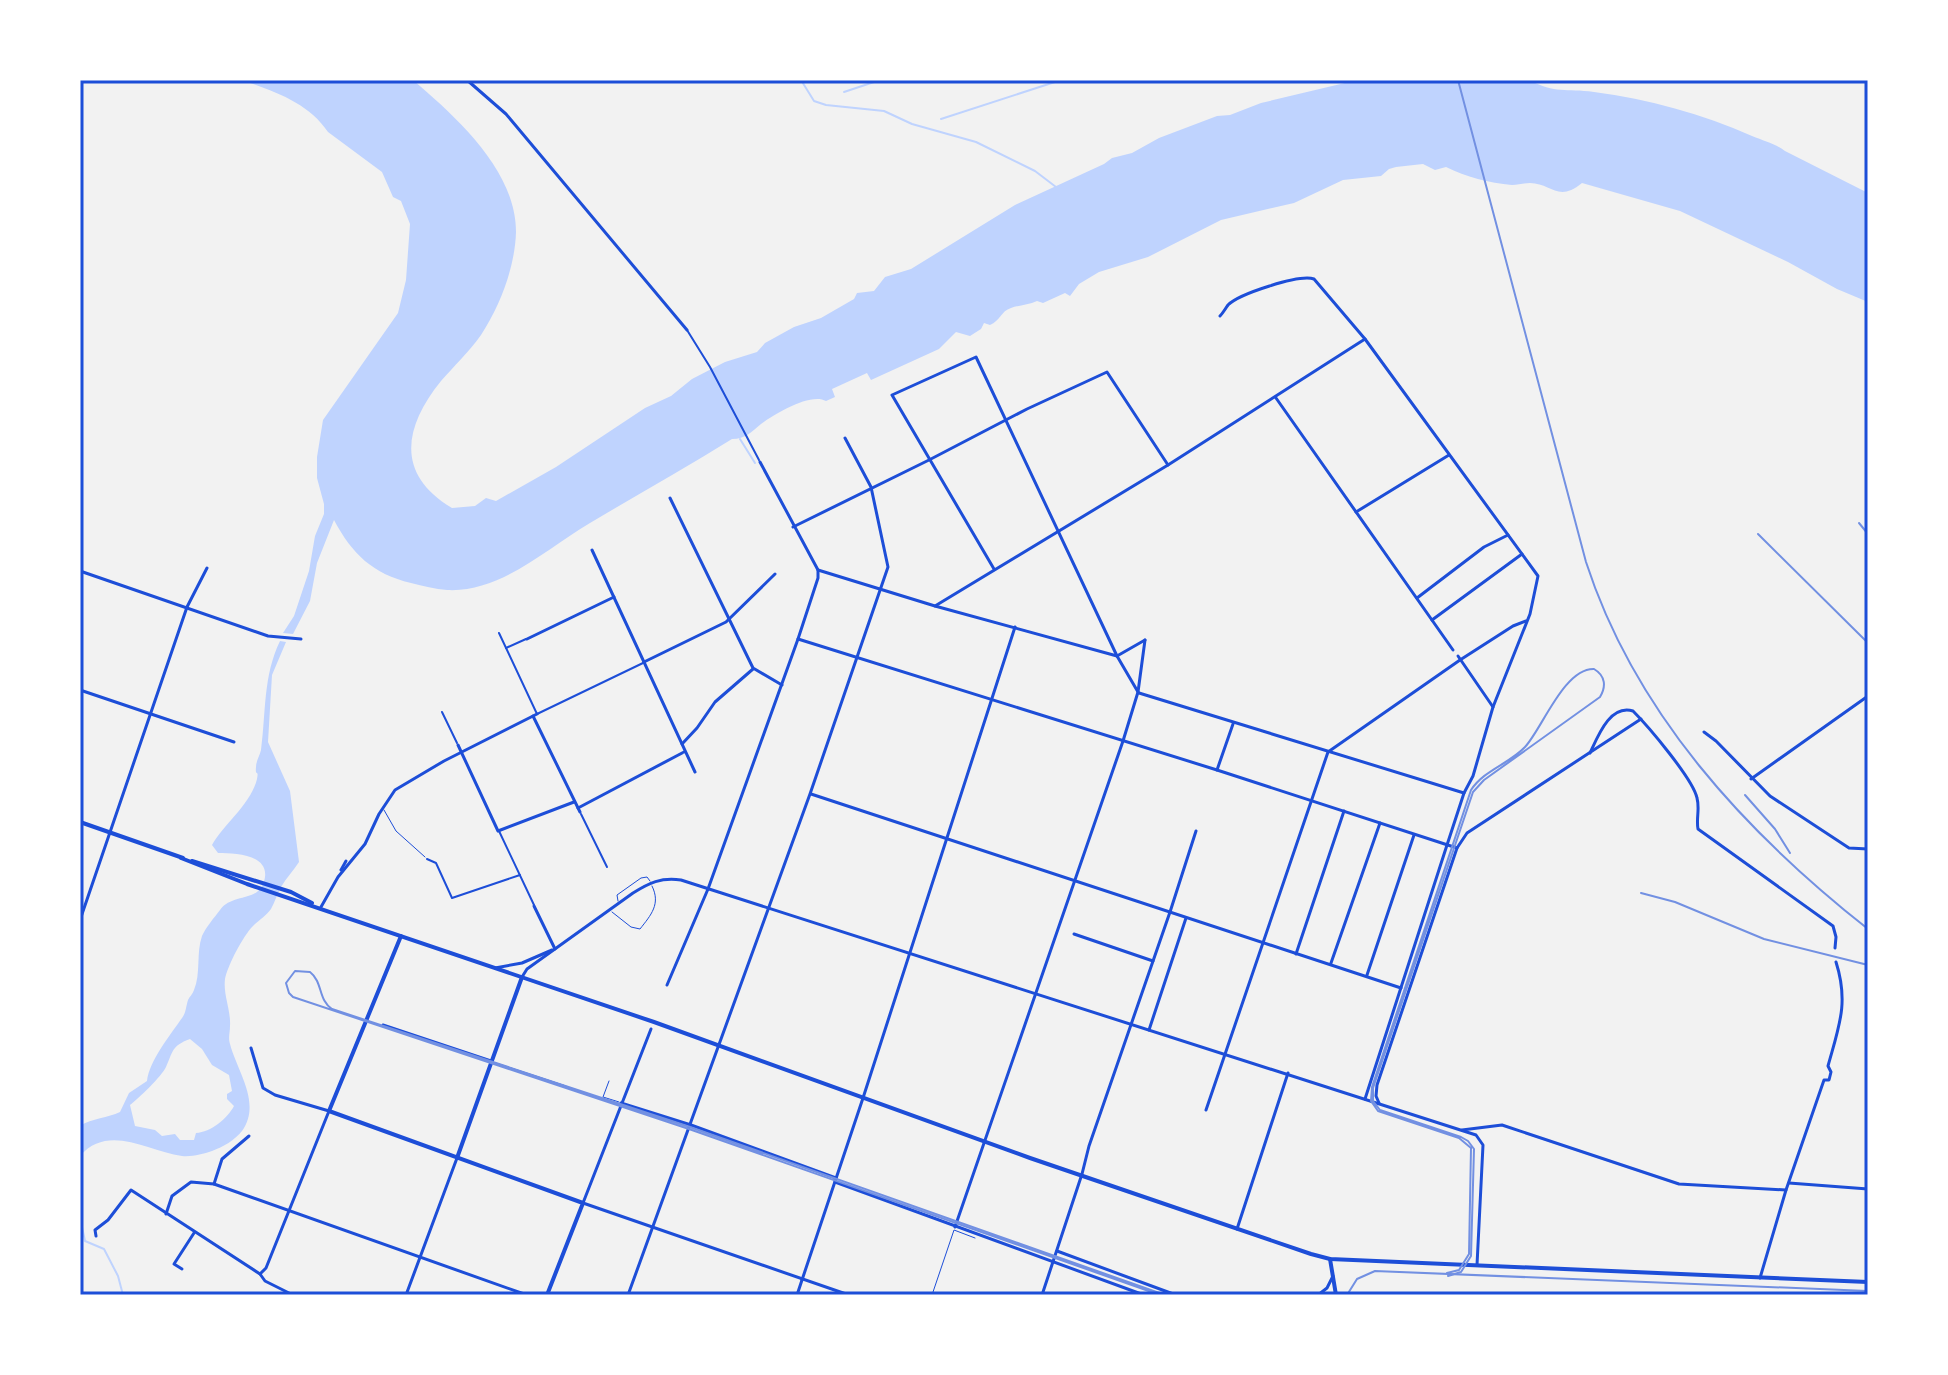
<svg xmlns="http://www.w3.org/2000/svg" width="1948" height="1375" viewBox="0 0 1948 1375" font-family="'Libre Baskerville',serif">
  <rect width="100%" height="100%" fill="#f2f2f2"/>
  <g fill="#bfd3fe" fill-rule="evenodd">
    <path d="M242,80H413C456,117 516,170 516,232C515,267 500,306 481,335C469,352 454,366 441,381C403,428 396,475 452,508L475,506L486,498L496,501L556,467L645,408L671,396L692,379L725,362L757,352L765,343L794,327L821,318L854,299L857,293L874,291L885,277L911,269L1015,205L1104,164L1112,158L1132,153L1159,138L1217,116L1230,115L1261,103L1349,82L1529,80C1556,94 1565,88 1594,92C1649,99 1702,114 1752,136C1764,141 1774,143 1785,151L1868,193V302L1837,289L1788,262L1680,211L1582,183C1558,203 1551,183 1530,183C1524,183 1518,185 1512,185C1489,183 1466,177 1446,167L1435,170L1423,164L1396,167L1389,169L1381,176L1343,180L1294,203L1221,220L1148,257L1099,272L1079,284L1070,296L1065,293L1043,303L1037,301C1029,305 1019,305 1011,308C1001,311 1000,321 990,325L984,323L981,329L970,336L956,332L939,349L871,380L867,373L832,389L835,397L826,401C811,392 774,414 761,424C751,432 746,439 732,439C685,468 637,495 590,523C547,548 501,593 447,590C435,589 423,586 411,583C373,574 352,554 334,520L317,563L310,601L293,634L283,633L294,616L309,571L315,536L324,514V504L317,478V457L323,420L398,313L406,280L410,224L401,201L393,197L382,172L328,132C309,103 274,91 242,80Z"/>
    <path d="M280,641L286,642L272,675L268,742L290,791L299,862C294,870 286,878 281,887C277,894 275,902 271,909C266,916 259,920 253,926C243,936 228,965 225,979C223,995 231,1010 230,1026C230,1033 228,1037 230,1044C237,1071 262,1103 242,1131C235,1140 223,1147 212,1151C203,1154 192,1157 182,1156C148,1151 108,1123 80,1156V1126C92,1118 108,1118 120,1112L129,1093L147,1081C149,1061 171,1034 182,1018C186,1013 186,1006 188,1000C189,997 193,994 194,990C201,974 196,953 202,936C206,927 214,918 220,910C233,892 261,904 265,877C268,854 234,853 218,853L212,845C224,824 251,804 257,779C259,768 255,778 256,767C256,761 260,755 261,750C266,713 263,676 280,641ZM190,1039L202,1049L212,1065L229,1075L232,1091L227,1094V1099L234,1106C227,1119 211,1132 196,1133L194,1140H180L175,1134L162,1136L155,1130L135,1126L130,1105C138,1099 162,1076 166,1067C173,1052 171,1046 190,1039Z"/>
  </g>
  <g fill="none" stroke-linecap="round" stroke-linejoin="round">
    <g stroke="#bfd3fe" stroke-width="2">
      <polyline points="801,80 814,101 826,105 884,111 912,124 976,142 1035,171 1056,187"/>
      <polyline points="844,92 880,80"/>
      <polyline points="941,119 1061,80"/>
      <polyline points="740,439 755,463"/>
      <polyline points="80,1218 85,1241 104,1249 118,1276 123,1295"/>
    </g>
    <g stroke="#1d4ed8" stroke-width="1">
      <polyline points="384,810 396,831 425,857"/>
      <polyline points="618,901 617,895 641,878 647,877 650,881"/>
      <path d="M612,912L631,927L640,929C651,915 661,904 652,886"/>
      <polyline points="493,1062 566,1086"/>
      <polyline points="609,1081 603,1097 619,1102"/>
      <polyline points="932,1295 954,1230 975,1238"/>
    </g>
    <g stroke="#1d4ed8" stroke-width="2">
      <polyline points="687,330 710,367 759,460"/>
      <polyline points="499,633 537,714 643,663"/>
      <polyline points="506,648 526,639"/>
      <polyline points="442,712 457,743"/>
      <polyline points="581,814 607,867"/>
      <polyline points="499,831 534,905"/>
      <polyline points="427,859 436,863 452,898 520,875"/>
    </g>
    <g stroke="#1d4ed8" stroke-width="3">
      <polyline points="467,80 506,114 687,330"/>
      <path d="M1220,316C1223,313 1225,309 1228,305C1239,294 1299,274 1314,279L1365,339L1538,576L1530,614L1493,707L1473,776L1464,793L1447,845"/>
      <polyline points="1276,398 1453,650"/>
      <polyline points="760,462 818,570 818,578 798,639"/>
      <polyline points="670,498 753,668 782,685"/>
      <polyline points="1356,512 1449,455"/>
      <polyline points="793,527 929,460 1027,409 1107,372 1168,465"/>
      <polyline points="592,550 695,772"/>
      <polyline points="994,569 892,395 976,357 1117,656 1138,692"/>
      <polyline points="818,570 935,606 1117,656"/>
      <polyline points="80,571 268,636 301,639"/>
      <polyline points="1417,598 1484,547 1508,535"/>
      <polyline points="935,606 1168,465 1365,339"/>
      <polyline points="1432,620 1522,554"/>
      <polyline points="527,639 614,597"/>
      <polyline points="1117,656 1145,640"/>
      <polyline points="1458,656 1493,707"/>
      <polyline points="644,662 726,622 775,574"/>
      <polyline points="80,690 234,742"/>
      <polyline points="1139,693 1464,793"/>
      <polyline points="533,716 580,812"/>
      <polyline points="1704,732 1716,741 1770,796 1849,848 1868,849"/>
      <polyline points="682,744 697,728 715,702 753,669"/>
      <polyline points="458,745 498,831 574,802"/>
      <path d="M1590,753C1598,736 1610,704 1633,711C1648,726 1693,779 1697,798C1700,809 1696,818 1698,829L1833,926L1836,937L1835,948"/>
      <polyline points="1217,770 1233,724"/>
      <polyline points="1751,779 1868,696"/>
      <polyline points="811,794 1401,988"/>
      <polyline points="578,808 684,752"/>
      <polyline points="1457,848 1467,833 1641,719"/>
      <polyline points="341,870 346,861"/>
      <polyline points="534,906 555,949"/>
      <polyline points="321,907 338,877 365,844 379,814 395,790 444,761 537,714"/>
      <polyline points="80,920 187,607 207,568"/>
      <polyline points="1074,934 1153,961"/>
      <polyline points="1296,954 1344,811"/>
      <polyline points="1331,963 1380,823"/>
      <polyline points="1367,975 1414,835"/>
      <polyline points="667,985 708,889"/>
      <polyline points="383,1025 491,1061"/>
      <polyline points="1149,1030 1186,918"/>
      <polyline points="251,1048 263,1088 275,1095 329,1111 266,1268 260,1274"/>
      <polyline points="863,1098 1015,627"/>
      <polyline points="621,1103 691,1125 836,1178"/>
      <polyline points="1206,1110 1328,752 1460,660 1513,626 1526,621"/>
      <polyline points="1462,1130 1502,1125 1679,1184 1786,1190"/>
      <polyline points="1082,1174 1089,1146 1170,912 1196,831"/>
      <polyline points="835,1182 1144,1295"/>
      <polyline points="1789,1183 1868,1189"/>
      <polyline points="214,1184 222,1159 249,1136"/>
      <polyline points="583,1203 651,1029"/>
      <polyline points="166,1214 172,1196 191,1182 214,1184 527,1295"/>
      <polyline points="955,1227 1123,741 1138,692 1145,640"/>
      <polyline points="1237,1229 1288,1073"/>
      <polyline points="96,1236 95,1230 108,1220 131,1190 260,1274 265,1281 293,1295"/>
      <polyline points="1057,1251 1176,1295"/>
      <polyline points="182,1269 174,1264 194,1233"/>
      <path d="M1760,1278L1786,1190L1824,1080H1829L1831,1072L1828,1066C1839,1026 1849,1003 1836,962"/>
      <polyline points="406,1295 457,1158"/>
      <polyline points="628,1295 810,794 888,567 871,487 845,438"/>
      <polyline points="797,1295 802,1280"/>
      <polyline points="1318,1295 1327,1288 1333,1276"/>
    </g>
    <g stroke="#1d4ed8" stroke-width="3">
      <polyline points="708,889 798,639 1217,770 1457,848 1377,1085 1376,1096 1379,1103"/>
      <polyline points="495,968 522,963 552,950"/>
      <path d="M522,977L527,969L633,893C649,883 661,877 681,880L1476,1135L1483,1145L1477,1265"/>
      <polyline points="1365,1099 1447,845"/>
      <polyline points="583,1203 849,1295"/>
      <polyline points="802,1280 863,1098"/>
      <polyline points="1042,1295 1081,1177"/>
    </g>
    <g stroke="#1d4ed8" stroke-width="4">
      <polyline points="401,936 329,1111 583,1203 547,1295"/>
      <polyline points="457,1158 522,977"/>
    </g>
    <g stroke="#1d4ed8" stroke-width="4">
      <polyline points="80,822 183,858"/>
      <polyline points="181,858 247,884 654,1022 1030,1158 1311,1254 1330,1259 1868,1282"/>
      <polyline points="192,861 291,892 312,903"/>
      <polyline points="1330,1259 1336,1295"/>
    </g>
    <g stroke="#7290e2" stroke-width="2">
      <path d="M1447,1273L1459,1270L1469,1254L1471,1148L1459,1138L1378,1111L1371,1101L1372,1087L1471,790C1484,770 1509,764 1525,747C1542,729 1564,668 1594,669C1606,676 1606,687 1600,697L1484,780L1473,792L1373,1088V1101L1380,1110L1461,1137L1468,1141L1474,1149L1471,1256L1461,1272L1448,1276"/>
      <path d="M1160,1295L689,1129L293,997L289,993L286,983L295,971L310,972C323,982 318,1000 332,1009L690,1127L1165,1295"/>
      <polyline points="1347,1295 1357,1279 1375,1271 1868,1291"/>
    </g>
    <g stroke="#7290e2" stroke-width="2">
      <path d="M1458,80L1586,562C1635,713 1745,832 1868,929"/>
      <polyline points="1859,523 1868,534"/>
      <polyline points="1758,534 1868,643"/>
      <polyline points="1745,795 1775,829 1790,853"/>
      <polyline points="1868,833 1868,856"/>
      <polyline points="1641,893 1675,902 1764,939 1868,965"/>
    </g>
  </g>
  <rect width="1948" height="1375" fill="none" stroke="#ffffff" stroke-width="164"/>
  <rect x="82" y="82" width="1784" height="1211" fill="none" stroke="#1d4ed8" stroke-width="3"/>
</svg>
